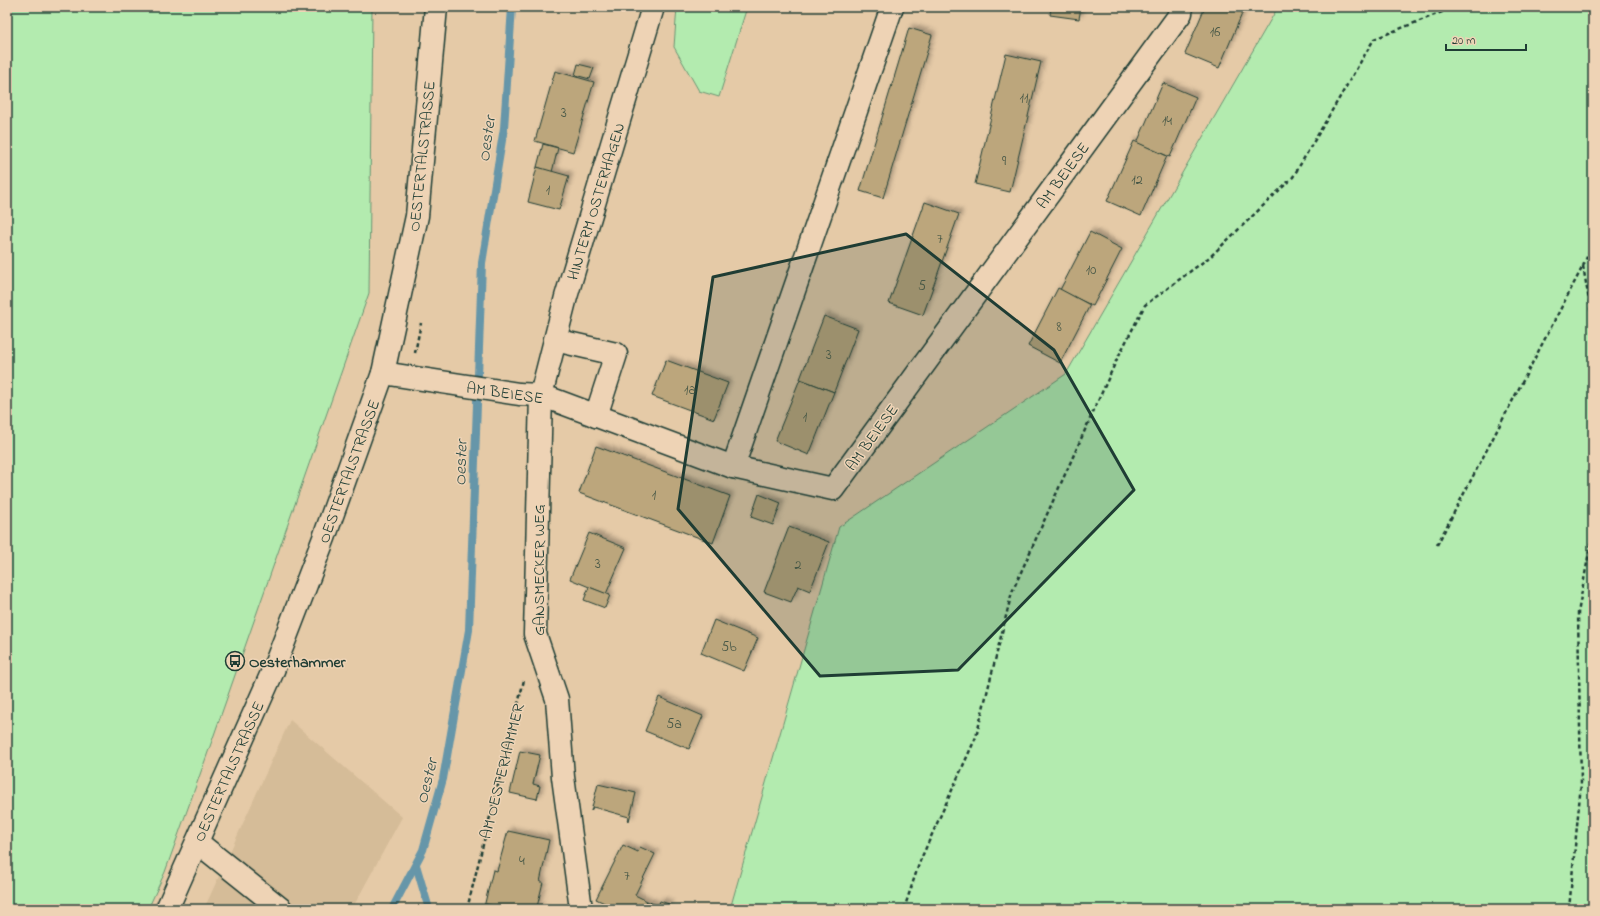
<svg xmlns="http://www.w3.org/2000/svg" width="1600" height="916" viewBox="0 0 1600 916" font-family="'Indie Flower',sans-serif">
  <defs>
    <filter id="shadow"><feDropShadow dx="3.5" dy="-3.5" stdDeviation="2" flood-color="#0004"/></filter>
  </defs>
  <rect width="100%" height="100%" fill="#e5caa7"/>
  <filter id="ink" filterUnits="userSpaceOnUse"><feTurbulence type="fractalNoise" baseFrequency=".025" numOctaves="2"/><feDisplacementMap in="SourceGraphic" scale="8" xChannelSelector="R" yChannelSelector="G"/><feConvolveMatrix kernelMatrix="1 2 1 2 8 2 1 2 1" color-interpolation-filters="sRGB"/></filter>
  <g filter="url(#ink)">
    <polygon fill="#d5bc98" points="290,720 402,817 352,909 204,909"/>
    <g fill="#b3ebaf" stroke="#699472">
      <polygon points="7,7 372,7 369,293 207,755 165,872 148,909 7,909"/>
      <polygon points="677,7 747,7 719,97 699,91 674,47"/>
      <polygon points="1278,7 1593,7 1593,909 730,909 839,527 1066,374"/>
    </g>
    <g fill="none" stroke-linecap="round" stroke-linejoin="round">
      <g stroke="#6696a9" stroke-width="8">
        <polyline points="416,865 429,909"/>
        <polyline points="392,909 423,850 443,779 469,630 482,263 504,128 512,7"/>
      </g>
    </g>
    <g fill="#bca67c" stroke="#1f3d34" filter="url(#shadow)">
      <polygon points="1051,7 1081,7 1079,19 1050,15"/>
      <polygon points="1205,7 1240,7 1244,9 1219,68 1185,54"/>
      <polygon points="909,28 932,35 883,198 860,191"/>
      <polygon points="1006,54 1041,62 1010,192 975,184"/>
      <polygon points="578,64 594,68 590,79 575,75"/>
      <polygon points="555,71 594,82 573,152 535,141"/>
      <polygon points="1163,83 1196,97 1170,157 1137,143"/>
      <polygon points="1134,141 1167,156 1141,216 1107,201"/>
      <polygon points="543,144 558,148 552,172 537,167"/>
      <polygon points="537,167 569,176 559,210 528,202"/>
      <polygon points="925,202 959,214 923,315 889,303"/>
      <polygon points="1090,232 1122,249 1093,306 1060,290"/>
      <polygon points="1058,288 1090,305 1060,363 1028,346"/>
      <polygon points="824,316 858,329 834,392 800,379"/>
      <polygon points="666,360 728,383 714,419 652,396"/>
      <polygon points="800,379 834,392 809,455 775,441"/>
      <polygon points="596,446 730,496 713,543 579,493"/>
      <polygon points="759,494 781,503 773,525 751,517"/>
      <polygon points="789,527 829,542 810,591 798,586 791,602 764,592"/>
      <polygon points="589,533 626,548 606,594 570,579"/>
      <polygon points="589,587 610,595 605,608 584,600"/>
      <polygon points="714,620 758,638 744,671 701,653"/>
      <polygon points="659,697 703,716 689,749 645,731"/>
      <polygon points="520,751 540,755 533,784 540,786 537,799 510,793"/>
      <polygon points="598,784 636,793 629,821 628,821 629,817 593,807 591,811"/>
      <polygon points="508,831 549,840 540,882 543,882 537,907 544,909 507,909 486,904 484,907 493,870 497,871"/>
      <polygon points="623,845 638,852 640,847 655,854 635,895 647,901 643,909 617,909 596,899"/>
      <polygon points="647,901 658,906 660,901 669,904 666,909 643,909"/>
    </g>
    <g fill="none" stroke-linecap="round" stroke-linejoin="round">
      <g stroke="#1f3d34" stroke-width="25">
        <g id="minor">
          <polyline points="555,340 616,354 596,416"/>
          <polyline points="383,373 519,394 541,395 733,467 833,489 1181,13 1182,7"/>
          <polyline points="733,467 892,7"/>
          <polyline points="197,842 281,909"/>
          <polyline points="581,909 563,777 557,699 535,634 541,395 566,297 653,7"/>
        </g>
      </g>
      <g stroke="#1f3d34" stroke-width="25">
        <polyline id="major" points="167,909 272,673 324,538 383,373 417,216 436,7"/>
      </g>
      <g stroke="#1f3d34" stroke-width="2.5" stroke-dasharray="4 3" stroke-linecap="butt">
        <polyline points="1583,266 1593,323"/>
        <polyline points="415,353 421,323"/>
        <polyline points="1437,545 1583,266 1593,243"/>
        <polyline points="467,909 524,680"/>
        <polyline points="904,909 920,861 976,737 1012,592 1117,359 1145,305 1211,256 1293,177 1374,39 1442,12 1446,7"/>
        <polyline points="1569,909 1581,784 1578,613 1593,530"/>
      </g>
      <use href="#minor" stroke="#eed3b5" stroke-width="22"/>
      <use href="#major" stroke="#eed3b5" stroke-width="22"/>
    </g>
  </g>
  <path fill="#1f3d34" fill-opacity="0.2" stroke="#1f3d34" stroke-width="3" stroke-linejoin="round" d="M906,234L1054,350L1134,490L958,670L820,676L678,509L713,277Z"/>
  <defs>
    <g id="bus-ring" transform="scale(1)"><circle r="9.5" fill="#eed3b5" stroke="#1f3d34" stroke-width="1.5"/><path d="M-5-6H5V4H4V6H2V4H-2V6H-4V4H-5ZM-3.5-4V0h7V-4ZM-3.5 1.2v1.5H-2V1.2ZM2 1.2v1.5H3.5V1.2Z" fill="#1f3d34"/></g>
  </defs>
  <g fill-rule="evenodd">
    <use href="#bus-ring" x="235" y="661"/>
  </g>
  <g text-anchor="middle" stroke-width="3" stroke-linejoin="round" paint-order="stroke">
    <g font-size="14" fill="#465746">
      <text x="1215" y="36">16</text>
      <text x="1024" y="102">11</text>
      <text x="564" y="117">3</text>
      <text x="1167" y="125">14</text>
      <text x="1004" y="165">9</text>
      <text x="1137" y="184">12</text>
      <text x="548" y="194">1</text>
      <text x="940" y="243">7</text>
      <text x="1091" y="274">10</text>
      <text x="922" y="290">5</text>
      <text x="1059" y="331">8</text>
      <text x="829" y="359">3</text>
      <text x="690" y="394">1a</text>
      <text x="805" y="421">1</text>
      <text x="654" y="499">1</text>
      <text x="598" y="568">3</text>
      <text x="798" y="569">2</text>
      <text x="729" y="651">5b</text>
      <text x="674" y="728">5a</text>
      <text x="522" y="865">4</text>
      <text x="627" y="880">7</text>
    </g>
    <g font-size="16" fill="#1f3d34" stroke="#eed3b5">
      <text transform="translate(421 156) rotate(-84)" y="6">OESTERTALSTRASSE</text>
      <text transform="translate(1062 175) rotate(-54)" y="6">AM BEIESE</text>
      <text transform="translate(595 201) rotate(-73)" y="6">HINTERM OSTERHAGEN</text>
      <text transform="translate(505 392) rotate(8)" y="6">AM BEIESE</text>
      <text transform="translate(871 437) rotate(-54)" y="6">AM BEIESE</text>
      <text transform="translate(348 471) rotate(-70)" y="6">OESTERTALSTRASSE</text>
      <text transform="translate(538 570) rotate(-90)" y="6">GANSMECKER WEG</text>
      <text transform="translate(228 771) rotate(-66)" y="6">OESTERTALSTRASSE</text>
      <text transform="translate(501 771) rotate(-76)" y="6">AM OESTERHAMMER</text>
    </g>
    <g font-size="16" font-weight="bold" fill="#1f3d34" stroke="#eed3b5" text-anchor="start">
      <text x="249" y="667">Oesterhammer</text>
    </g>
    <g font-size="17" font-style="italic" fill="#2b4c48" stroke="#eed3b5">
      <text transform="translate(486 139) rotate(-82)" y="6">Oester</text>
      <text transform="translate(460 463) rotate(-88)" y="6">Oester</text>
      <text transform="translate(426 781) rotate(-76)" y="6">Oester</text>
    </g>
  </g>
  <rect width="1600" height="916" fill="none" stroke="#eed3b5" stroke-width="24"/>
  <rect x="12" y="12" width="1576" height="892" fill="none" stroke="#1f3d34" stroke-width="1.5" filter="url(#ink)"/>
  <path d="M1446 44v6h80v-6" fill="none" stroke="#1f3d34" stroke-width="2"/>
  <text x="1452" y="44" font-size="12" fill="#1f3d34" stroke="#eed3b5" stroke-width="3" paint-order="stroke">20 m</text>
</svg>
